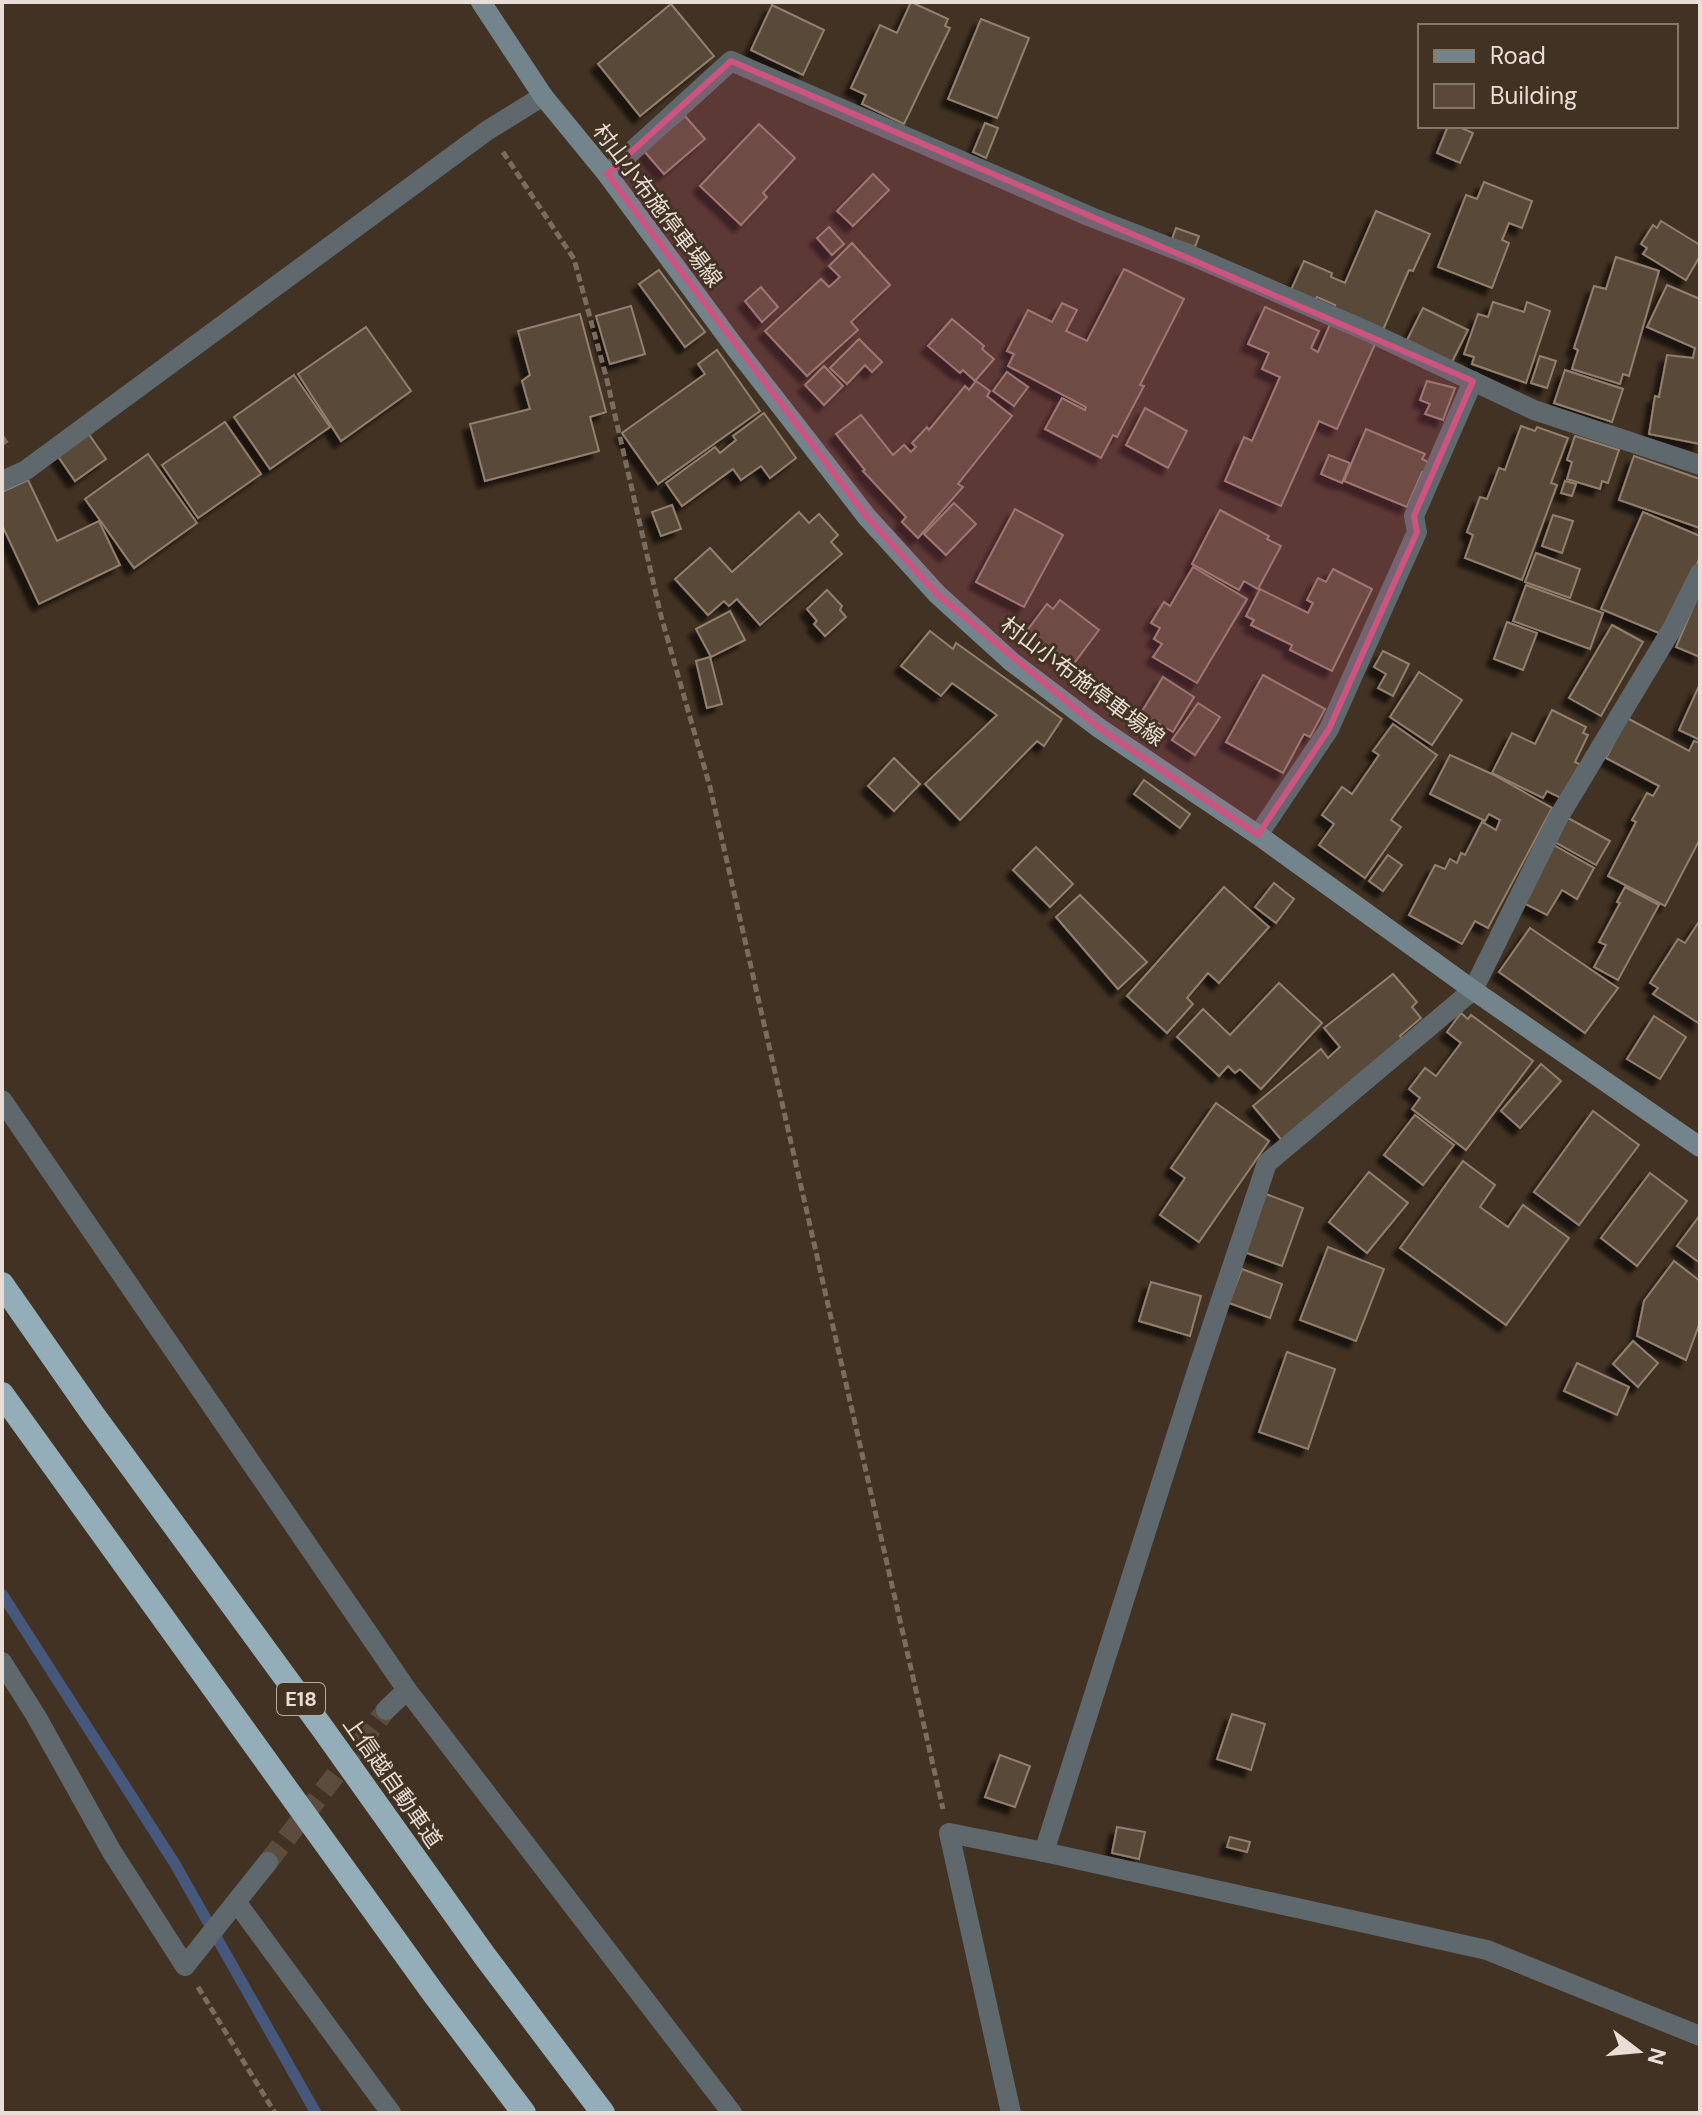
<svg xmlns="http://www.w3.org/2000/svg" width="1702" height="2115" viewBox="0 0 1702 2115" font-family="'DM Sans','Noto Sans JP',sans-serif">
  <defs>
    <filter id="shadow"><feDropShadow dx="-7" dy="7" stdDeviation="2" flood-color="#0009"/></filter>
  </defs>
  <rect width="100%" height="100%" fill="#423223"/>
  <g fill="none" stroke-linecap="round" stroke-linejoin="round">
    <polyline stroke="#46587c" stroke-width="11" points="2,1594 175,1864 316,2113"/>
  </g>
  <g fill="#594839" stroke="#927f6e" stroke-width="2" filter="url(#shadow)">
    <polygon points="911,2 948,19 945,26 950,28 904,124 862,104 866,95 851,88 880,25 897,33"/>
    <polygon points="671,4 714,56 640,116 598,64"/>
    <polygon points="772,5 824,30 803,75 751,50"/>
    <polygon points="981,19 1029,38 997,118 948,99"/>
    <polygon points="685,116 705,139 664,174 644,151"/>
    <polygon points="985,123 998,128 986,158 973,152"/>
    <polygon points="759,124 795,158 763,193 767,197 741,225 700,186"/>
    <polygon points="1448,126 1457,126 1473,133 1460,163 1437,153"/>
    <polygon points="873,174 889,190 853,226 837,211"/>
    <polygon points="1484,182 1532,201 1522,228 1509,223 1502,240 1509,243 1492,288 1438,267 1466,195 1477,199"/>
    <polygon points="1376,211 1430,234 1413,271 1409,270 1383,330 1333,309 1335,305 1317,297 1315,300 1291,290 1304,261 1332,273 1331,277 1345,283"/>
    <polygon points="1661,221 1700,245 1700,256 1686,280 1643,254 1647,248 1641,244 1653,225 1657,228"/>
    <polygon points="829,227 844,244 832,255 817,238"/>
    <polygon points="1176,228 1199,236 1195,247 1172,239"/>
    <polygon points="852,243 890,285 851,322 858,330 807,376 765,331 821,279 829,287 840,277 829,266"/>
    <polygon points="1616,257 1659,271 1629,376 1623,374 1620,384 1572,369 1578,350 1574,348 1594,286 1606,289"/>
    <polygon points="1124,269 1184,299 1140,385 1144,386 1117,437 1113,435 1101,458 1045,429 1062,398 1085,410 1086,407 1008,366 1014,354 1007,351 1028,310 1052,322 1062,303 1077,310 1066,331 1087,341"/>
    <polygon points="659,270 705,332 685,347 639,284"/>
    <polygon points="1667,285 1700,299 1700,444 1649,434 1655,396 1659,397 1667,355 1693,358 1695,348 1647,327"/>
    <polygon points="761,287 778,307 762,322 745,301"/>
    <polygon points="1493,302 1524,312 1527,302 1550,311 1526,383 1472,364 1474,357 1464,354 1478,314 1488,317"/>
    <polygon points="631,306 645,354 610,364 596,316"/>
    <polygon points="1265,307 1319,331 1311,348 1318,352 1331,322 1376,342 1337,429 1319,421 1281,506 1225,481 1244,437 1252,441 1280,377 1262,369 1269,353 1248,344"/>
    <polygon points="1423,308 1468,330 1452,362 1407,340"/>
    <polygon points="580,314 606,412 590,417 599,451 485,481 470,424 530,409 522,381 530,375 518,331"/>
    <polygon points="952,319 984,346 982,349 994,359 975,381 963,370 960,373 928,346"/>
    <polygon points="366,327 411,391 341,441 298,374"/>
    <polygon points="859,339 882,362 872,372 865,365 847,384 830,368"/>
    <polygon points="717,350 760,411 658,484 622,433 705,374 698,364"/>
    <polygon points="1540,356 1556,361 1547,388 1531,383"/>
    <polygon points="824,366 843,386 824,405 805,385"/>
    <polygon points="1565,370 1623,389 1612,422 1554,403"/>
    <polygon points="1007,372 1028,387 1014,406 993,391"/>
    <polygon points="294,375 330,427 270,469 234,417"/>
    <polygon points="976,381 990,391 987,396 1012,416 958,484 963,487 918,538 902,522 906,517 863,471 865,470 836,434 861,415 893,455 904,445 911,452 916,447 912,443 927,427 929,430 965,386 969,390"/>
    <polygon points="1427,381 1455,388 1443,420 1425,414 1430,404 1420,400"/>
    <polygon points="1145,408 1187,431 1168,468 1126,445"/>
    <polygon points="764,413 796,458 770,478 761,466 741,480 733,469 682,506 666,483 715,447 720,453 736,440 733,436"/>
    <polygon points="225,422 261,474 198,518 162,465"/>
    <polygon points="1521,426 1535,431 1537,427 1568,438 1551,483 1557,485 1522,580 1465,558 1473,535 1467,532 1480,497 1487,499 1499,468 1505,470"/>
    <polygon points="1366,429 1425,454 1422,459 1430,463 1425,473 1422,472 1407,507 1344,481"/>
    <polygon points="88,433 106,459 75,481 57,455"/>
    <polygon points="1575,436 1619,450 1608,483 1602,481 1600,489 1567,479 1572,462 1567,460"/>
    <polygon points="148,454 197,523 134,568 85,499"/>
    <polygon points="1329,455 1350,463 1342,483 1321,474"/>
    <polygon points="1634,456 1700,479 1700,528 1619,500"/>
    <polygon points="28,480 57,541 99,521 120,565 39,604 2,525 2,492"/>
    <polygon points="1565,481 1576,484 1572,496 1561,493"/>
    <polygon points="954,503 976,524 946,555 924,534"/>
    <polygon points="672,505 681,529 661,536 652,512"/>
    <polygon points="1015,509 1063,535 1024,607 976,582"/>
    <polygon points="1220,510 1269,536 1267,539 1281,546 1258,589 1244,581 1239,590 1192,564"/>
    <polygon points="799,512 809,523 819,514 838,535 831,542 842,554 760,625 737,599 729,606 724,601 708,615 675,579 710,548 732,572"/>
    <polygon points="1643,512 1700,536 1700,557 1666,636 1601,609"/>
    <polygon points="1553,515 1573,521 1562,553 1542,546"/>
    <polygon points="1536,553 1580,569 1570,598 1525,582"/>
    <polygon points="1193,567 1247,599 1197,683 1153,657 1162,644 1154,639 1160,628 1151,623 1164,602 1170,606"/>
    <polygon points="1333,569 1372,589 1332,671 1290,650 1292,645 1251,625 1254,620 1246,616 1260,589 1308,613 1313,603 1307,600 1318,578 1326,582"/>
    <polygon points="1526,585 1603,613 1590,649 1513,621"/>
    <polygon points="827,590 842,606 840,610 846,617 825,636 814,624 817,621 807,609"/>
    <polygon points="1700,591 1700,657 1676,647"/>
    <polygon points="1060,600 1099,630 1072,666 1026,632 1047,604 1053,609"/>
    <polygon points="730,611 745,640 711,657 696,629"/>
    <polygon points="1507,622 1537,633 1523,670 1494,659"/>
    <polygon points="1612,625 1643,642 1601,716 1569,698"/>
    <polygon points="930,631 953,649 956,643 1062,719 1044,746 1037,741 960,820 925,784 997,715 952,683 941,696 901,666"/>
    <polygon points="1383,651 1409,664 1393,696 1378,688 1386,674 1374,667"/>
    <polygon points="710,657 722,704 707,708 696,661"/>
    <polygon points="1419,672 1462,700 1432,745 1390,717"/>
    <polygon points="1263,675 1325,709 1310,737 1304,734 1283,773 1226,742"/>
    <polygon points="1163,677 1194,697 1173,732 1141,713"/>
    <polygon points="1698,688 1700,689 1700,740 1679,730"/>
    <polygon points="1198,703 1220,717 1195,755 1172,740"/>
    <polygon points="1552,710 1586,727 1583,733 1588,735 1575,762 1581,765 1561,798 1547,791 1543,798 1492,773 1512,733 1535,744"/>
    <polygon points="1627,718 1689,751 1694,741 1700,743 1700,839 1665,906 1608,876 1636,822 1632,820 1647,793 1653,796 1659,786 1606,758"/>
    <polygon points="1393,724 1437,755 1391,820 1401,827 1365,878 1319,845 1334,824 1322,815 1342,787 1352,794 1379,755 1373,751"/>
    <polygon points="1450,755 1494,775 1552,808 1488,928 1475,921 1462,944 1409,915 1435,865 1445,869 1450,859 1457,863 1461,853 1465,855 1482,822 1496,830 1500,820 1489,814 1485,821 1430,794"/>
    <polygon points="894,758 920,784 894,811 868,786"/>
    <polygon points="1144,780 1190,814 1180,828 1134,794"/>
    <polygon points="1568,818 1610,841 1596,865 1555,842"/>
    <polygon points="1552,844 1594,868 1577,899 1562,890 1547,915 1522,902"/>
    <polygon points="1036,847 1073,884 1050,907 1013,870"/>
    <polygon points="1388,855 1402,865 1383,891 1369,881"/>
    <polygon points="1274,883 1294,899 1276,923 1255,907"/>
    <polygon points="1224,887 1269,927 1219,983 1208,973 1187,998 1193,1004 1167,1033 1127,996"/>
    <polygon points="1625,887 1659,905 1618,980 1594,967 1606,945 1599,942 1620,903 1617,902"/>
    <polygon points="1080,895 1147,962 1118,989 1056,917"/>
    <polygon points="1700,920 1700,1024 1653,994 1658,988 1650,983 1678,939 1685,943"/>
    <polygon points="1530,928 1618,988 1585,1033 1499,972"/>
    <polygon points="1393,974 1417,1002 1412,1007 1421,1018 1400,1036 1403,1040 1285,1144 1253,1106 1321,1049 1328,1058 1340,1047 1324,1028"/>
    <polygon points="1279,983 1322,1023 1261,1089 1240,1069 1235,1073 1228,1066 1219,1076 1177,1037 1203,1009 1230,1035"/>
    <polygon points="1461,1013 1468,1019 1471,1015 1533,1061 1466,1150 1412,1109 1420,1098 1409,1089 1425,1068 1436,1076 1461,1043 1447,1032"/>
    <polygon points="1654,1016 1686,1037 1660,1079 1627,1059"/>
    <polygon points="1541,1064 1561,1081 1520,1128 1501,1111"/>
    <polygon points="1216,1103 1269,1141 1199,1242 1160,1215 1185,1178 1171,1168"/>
    <polygon points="1593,1111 1639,1145 1579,1225 1534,1192"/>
    <polygon points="1415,1115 1454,1145 1423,1185 1384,1155"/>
    <polygon points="1463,1161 1495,1185 1480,1207 1508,1227 1523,1205 1569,1238 1506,1325 1400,1248"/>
    <polygon points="1369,1172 1408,1203 1367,1253 1329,1222"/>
    <polygon points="1650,1173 1687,1201 1637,1266 1601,1238"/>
    <polygon points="1266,1194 1303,1208 1282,1266 1244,1252"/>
    <polygon points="1700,1215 1700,1263 1677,1246"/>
    <polygon points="1328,1247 1384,1269 1356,1341 1300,1320"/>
    <polygon points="1674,1261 1700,1281 1700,1322 1686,1360 1637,1336 1644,1301"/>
    <polygon points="1242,1269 1282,1284 1270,1318 1229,1303"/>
    <polygon points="1151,1282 1201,1296 1190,1336 1139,1321"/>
    <polygon points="1633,1341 1658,1363 1638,1387 1613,1364"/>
    <polygon points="1287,1352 1335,1369 1308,1449 1259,1432"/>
    <polygon points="1577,1363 1629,1387 1617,1415 1564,1391"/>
    <polygon points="1232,1714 1265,1724 1251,1770 1217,1759"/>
    <polygon points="1000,1755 1030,1766 1015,1807 985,1797"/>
    <polygon points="1117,1827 1145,1832 1139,1859 1112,1853"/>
    <polygon points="1230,1837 1250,1842 1247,1852 1227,1847"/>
  </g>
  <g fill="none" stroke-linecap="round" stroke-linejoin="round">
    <polyline stroke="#5b4c3e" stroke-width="20" stroke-dasharray="20 10" stroke-linecap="butt" points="268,1862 386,1710"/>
    <g stroke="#7a6c5f" stroke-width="5" stroke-dasharray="8 4" stroke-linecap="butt">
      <polyline points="503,152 574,259 606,376 661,616 710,787 943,1809"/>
      <polyline points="2,437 9,447"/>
      <polyline points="198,1987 275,2113"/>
    </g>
    <g stroke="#5e686d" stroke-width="20">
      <polyline points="607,174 731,61 1091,217 1195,257 1369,332 1534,410 1700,465"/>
      <polyline points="2,481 26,470 488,130 543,96"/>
      <polyline points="1258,835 1329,729 1417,532 1414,516 1473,381"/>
      <polyline points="2,1100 407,1690 732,2113"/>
      <polyline points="2,1662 36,1716 112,1852 185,1966 268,1862"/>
      <polyline points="386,1710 407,1690"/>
      <polyline points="1044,1852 1196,1374 1267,1163 1473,990 1558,818 1672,629 1700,573"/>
      <polyline points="237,1903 391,2113"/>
      <polyline points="1011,2113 949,1833 1044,1852 1487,1950 1700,2036"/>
    </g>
    <polyline stroke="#73848c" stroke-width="20" points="481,2 543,96 607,174 734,346 867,517 937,594 1012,662 1099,728 1258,835 1473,990 1700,1147"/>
    <g stroke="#93adb9" stroke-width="24">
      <polyline points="2,1284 92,1413 323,1729 484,1955 603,2113"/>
      <polyline points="2,1394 434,1994 524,2113"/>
    </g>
  </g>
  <path fill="#ce5380" fill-opacity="0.2" stroke="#ce5380" stroke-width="6" stroke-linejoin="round" d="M731,61L1473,381L1414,516L1417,532L1329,729L1258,835L1099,728L937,594L867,517L607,174Z"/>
  <g text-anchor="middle" stroke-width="6" stroke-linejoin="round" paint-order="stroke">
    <rect fill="#423223" stroke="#b7aaa0" stroke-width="2" x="277" y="1683" width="48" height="32" rx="6"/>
    <g font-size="20" font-weight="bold" fill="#e9ded5">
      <text x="301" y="1706">E18</text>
    </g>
    <g font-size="22" fill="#e9ded5" stroke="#423223">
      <text transform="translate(658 205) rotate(53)" y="8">村山小布施停車場線</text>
      <text transform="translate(1083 681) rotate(37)" y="8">村山小布施停車場線</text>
      <text transform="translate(393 1782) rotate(55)" y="8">上信越自動車道</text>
    </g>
  </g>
  <rect width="1702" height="2115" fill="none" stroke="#e9ded5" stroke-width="8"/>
  <rect x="1418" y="24" width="260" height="104" fill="#423223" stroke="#85776a" stroke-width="2"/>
  <rect x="1434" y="50" width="40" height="12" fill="#73848c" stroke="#85776a" stroke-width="2"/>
  <text x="1490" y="64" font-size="24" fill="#e9ded5">Road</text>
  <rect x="1434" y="84" width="40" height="24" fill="#594839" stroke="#85776a" stroke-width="2"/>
  <text x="1490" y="104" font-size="24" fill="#e9ded5">Building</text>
  <g transform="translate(1638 2051) rotate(106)" stroke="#423223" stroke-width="6" paint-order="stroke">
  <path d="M0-6L14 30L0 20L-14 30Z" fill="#e9ded5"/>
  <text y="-12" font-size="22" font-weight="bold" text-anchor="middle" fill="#e9ded5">N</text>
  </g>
</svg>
